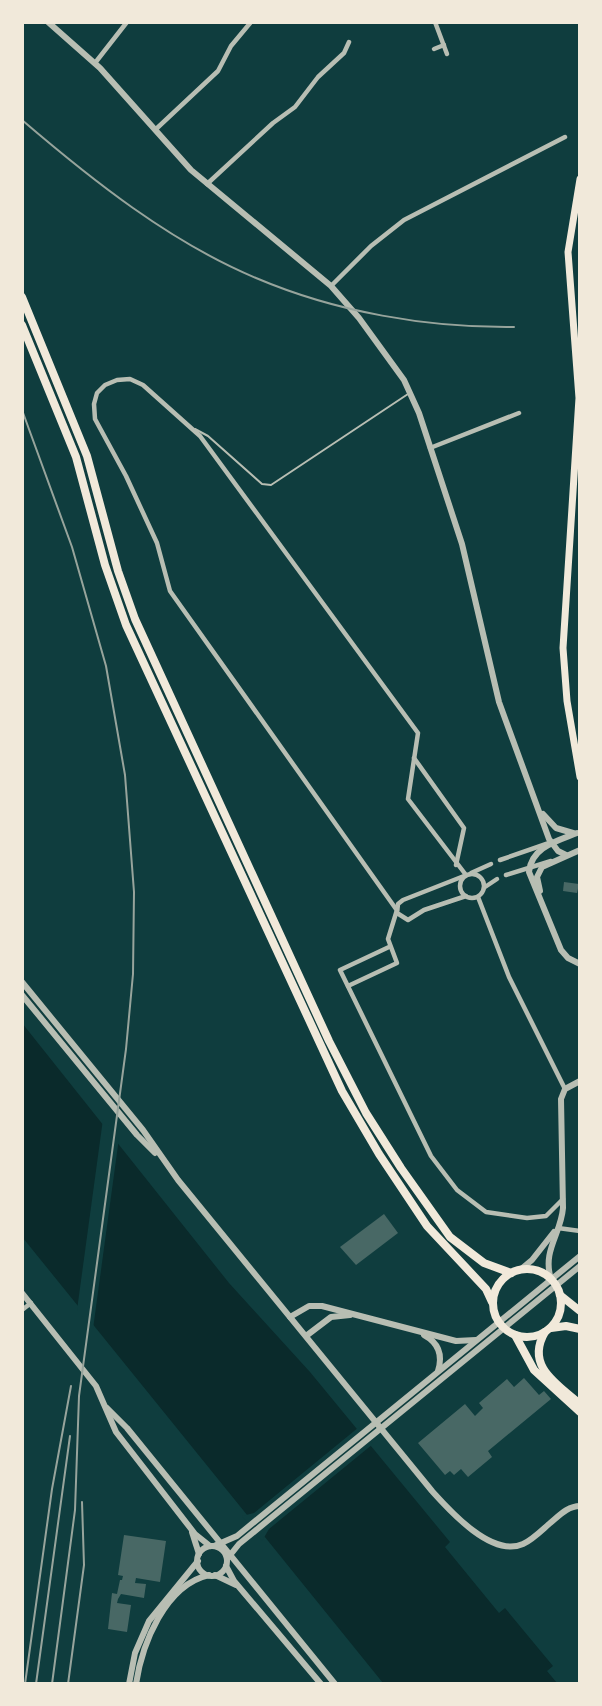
<svg xmlns="http://www.w3.org/2000/svg" width="602" height="1706" viewBox="0 0 602 1706" font-family="Georgia,serif">
  <rect width="100%" height="100%" fill="#0f3d3e"/>
  <polygon fill="#0a2a2b" points="22,1023 229,1283 310,1372 450,1542 445,1547 499,1613 505,1608 553,1666 547,1671 557,1683 383,1683 23,1238"/>
  <g fill="#0f3d3e">
    <polygon points="103,1119 119,1138 93,1329 77,1310"/>
    <polygon points="359,1427 373,1444 269,1529 262,1541 242,1516 254,1513"/>
  </g>
  <g fill="#486865">
    <polygon points="564,882 579,884 577,893 563,891"/>
    <polygon points="384,1214 398,1233 356,1265 340,1247"/>
    <polygon points="524,1378 539,1395 544,1391 551,1399 488,1451 492,1457 468,1477 461,1469 454,1475 450,1471 445,1475 418,1443 465,1404 475,1416 483,1408 479,1403 507,1379 514,1387"/>
    <polygon points="124,1535 166,1541 160,1582 136,1578 135,1583 146,1584 144,1598 121,1594 118,1599 117,1603 131,1605 127,1632 108,1629 112,1593 117,1594 120,1580 122,1580 123,1576 118,1575"/>
  </g>
  <g fill="none" stroke-linecap="round" stroke-linejoin="round">
    <polyline stroke="#b8beb3" stroke-width="2" points="195,429 208,436 262,484 271,485 408,394"/>
    <g stroke="#b8beb3" stroke-width="4.5">
      <polyline points="435,22 447,54"/>
      <polyline points="434,49 444,45"/>
      <polyline points="95,63 127,22"/>
      <polyline points="155,130 218,71 231,46 251,22"/>
      <polyline points="207,184 273,123 295,107 318,77 344,53 349,42"/>
      <polyline points="331,286 371,246 404,220 565,137"/>
      <polyline points="430,448 519,413"/>
      <polyline points="414,758 464,828 456,865"/>
      <polyline points="500,860 549,843"/>
      <polyline points="471,873 491,864"/>
      <circle cx="472" cy="886" r="12"/>
      <polyline points="506,875 551,861"/>
      <polyline points="464,876 403,900 398,904 397,913 408,920 424,910 466,896"/>
      <polyline points="485,887 497,879"/>
      <polyline points="478,897 509,977 565,1089"/>
      <polyline points="396,909 170,591 157,543 126,476 95,419 94,404 97,393 105,385 117,380 130,379 143,385 200,436 418,733 408,799 466,875"/>
      <polyline points="389,947 340,970 431,1156 457,1190 486,1212 527,1218 546,1216 563,1199"/>
      <polyline points="348,986 397,963 388,939 397,910"/>
      <polyline points="558,1228 580,1231"/>
      <polyline points="22,1310 31,1303"/>
    </g>
    <g stroke="#b8beb3" stroke-width="6">
      <polyline points="48,22 100,68 191,170 331,286 359,318 404,380 419,413 462,544 499,702 549,839 558,851 566,855"/>
      <polyline points="543,814 556,828 573,833"/>
      <path d="M577,833C557,841 531,847 529,872L561,950L568,958L580,964"/>
      <polyline points="540,891 537,877 542,867 580,850"/>
      <path d="M22,982L143,1130L178,1180L432,1491C450,1511 492,1558 523,1544C532,1540 541,1531 549,1524C558,1517 567,1506 580,1506"/>
      <polyline points="22,995 137,1135 155,1153"/>
      <polyline points="520,1270 532,1260 554,1232"/>
      <path d="M551,1279C542,1251 561,1234 563,1208L561,1099L565,1089L580,1081"/>
      <polyline points="22,1293 96,1386 116,1432 195,1534 210,1546"/>
      <polyline points="290,1317 309,1306 322,1306 456,1341 476,1340"/>
      <path d="M424,1335C439,1343 443,1355 438,1371"/>
      <polyline points="306,1336 331,1317 350,1315"/>
      <polyline points="107,1408 127,1428 335,1684"/>
      <polyline points="192,1532 199,1554"/>
      <polyline points="214,1546 237,1536 580,1256"/>
      <circle cx="212" cy="1561" r="15"/>
      <polyline points="227,1559 239,1544 580,1266"/>
      <polyline points="226,1566 234,1581 321,1684"/>
      <polyline points="215,1575 236,1585"/>
      <polyline points="129,1684 135,1653 149,1621 198,1561"/>
      <path d="M136,1684C142,1644 165,1585 209,1575"/>
    </g>
    <polyline stroke="#f1e9da" stroke-width="7" points="580,179 568,252 579,398 563,648 567,701 580,777"/>
    <g stroke="#f1e9da" stroke-width="8">
      <path d="M545,1332C525,1366 557,1384 580,1404"/>
      <polyline points="515,1335 534,1370 580,1412"/>
    </g>
    <g stroke="#f1e9da" stroke-width="8">
      <polyline points="22,297 87,456 118,571 135,619 329,1041 366,1113 401,1168 450,1237 484,1263 511,1273"/>
      <polyline points="22,325 76,457 105,565 126,625 342,1091 379,1154 427,1226 486,1289 492,1302"/>
      <circle cx="527" cy="1303" r="34"/>
      <polyline points="560,1295 580,1311"/>
      <polyline points="551,1328 566,1326 580,1329"/>
    </g>
    <g stroke="#97a49c" stroke-width="2">
      <path d="M22,120C92,180 170,242 256,278C336,312 427,328 514,327"/>
      <polyline points="22,410 72,547 106,666 125,775 134,892 133,974 126,1049 79,1396 75,1510 52,1684"/>
      <polyline points="25,1684 52,1489 71,1386"/>
      <polyline points="36,1684 70,1436"/>
      <polyline points="68,1684 84,1565 82,1502"/>
    </g>
  </g>
  <rect width="602" height="1706" fill="none" stroke="#f1e9da" stroke-width="48"/>
</svg>
